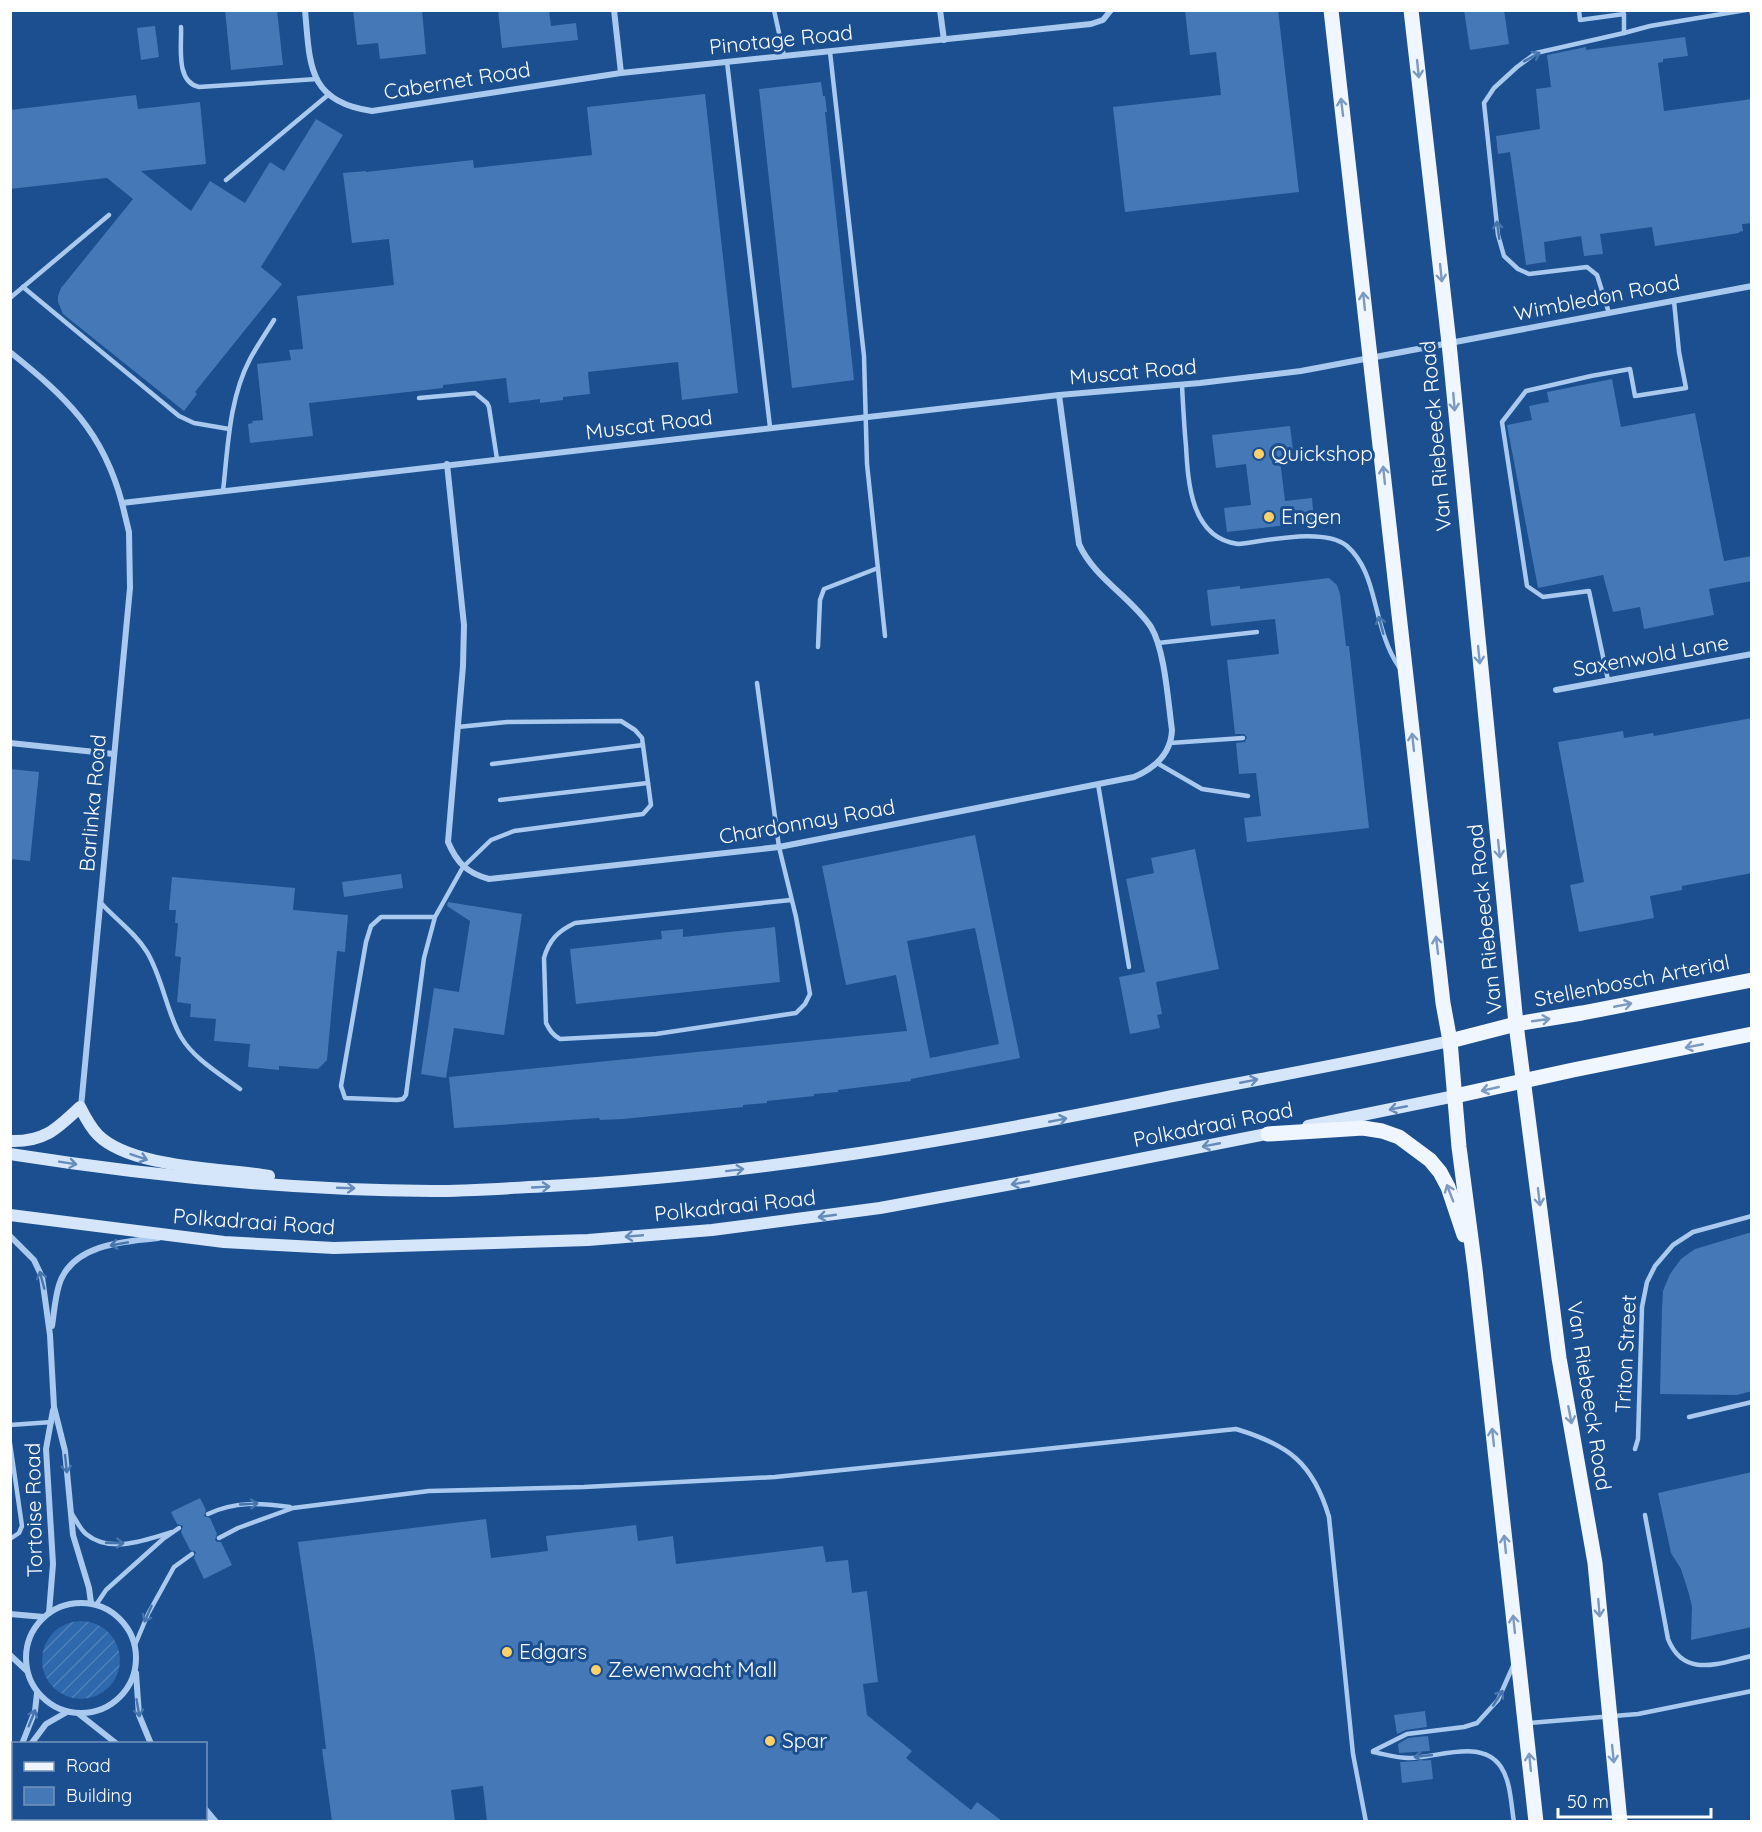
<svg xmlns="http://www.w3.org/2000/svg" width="1762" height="1832" viewBox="0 0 1762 1832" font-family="Quicksand,sans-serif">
  <defs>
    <pattern id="garden-furrows" width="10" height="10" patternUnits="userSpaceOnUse" patternTransform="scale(1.5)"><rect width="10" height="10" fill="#2e69ad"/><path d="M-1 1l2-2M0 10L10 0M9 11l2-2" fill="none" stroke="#4d80b9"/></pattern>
  </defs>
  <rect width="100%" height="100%" fill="#1b4f8f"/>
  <circle fill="url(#garden-furrows)" cx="81" cy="1660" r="39"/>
  <g fill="#4478b7" fill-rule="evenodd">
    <polygon points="225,10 277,10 283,65 231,70"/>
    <polygon points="353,10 422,10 426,54 380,59 378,43 357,45"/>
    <polygon points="498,10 549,10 551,26 576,23 578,40 502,48"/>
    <polygon points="1185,10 1278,10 1299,192 1125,212 1113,107 1221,95 1216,52 1190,55"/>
    <polygon points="1464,10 1504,10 1509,44 1470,50"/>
    <polygon points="155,26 159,57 141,60 137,28"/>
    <polygon points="1685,37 1688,56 1663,59 1663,62 1658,63 1664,111 1752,99 1752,223 1742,224 1743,231 1739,232 1739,233 1655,246 1652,227 1600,234 1603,254 1584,256 1581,236 1544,242 1546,262 1526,265 1510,152 1498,154 1496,136 1540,129 1536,89 1551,87 1547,55 1586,47 1586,50"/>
    <polygon points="821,82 823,96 825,96 827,112 825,112 854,380 792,388 759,89"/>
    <polygon points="705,94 738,393 682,400 678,362 588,372 590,394 563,397 563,400 540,403 540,399 509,403 506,378 443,385 443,388 309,403 313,436 250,443 248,424 253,423 252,421 263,420 257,364 291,360 289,350 303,349 297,296 394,285 389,239 352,243 343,173 366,171 366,172 473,160 474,168 592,155 587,107"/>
    <polygon points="136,95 138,109 200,102 206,164 141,171 191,211 210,181 245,203 270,162 284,171 316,119 343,135 261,267 282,284 195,392 197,394 184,411 63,314 58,302 58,296 61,288 133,199 107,178 10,189 10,110"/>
    <polygon points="1612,379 1621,427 1695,413 1724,561 1752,556 1752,581 1709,589 1714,615 1644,629 1640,607 1613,612 1603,575 1538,588 1507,425 1532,420 1529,406 1549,402 1547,392"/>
    <polygon points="1290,426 1294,458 1280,460 1285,501 1312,498 1314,522 1227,532 1224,508 1251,505 1246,464 1216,468 1212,435"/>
    <polygon points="1329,578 1337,585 1340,594 1346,646 1349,646 1369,828 1247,842 1244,818 1261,816 1256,773 1239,774 1236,743 1245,742 1247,737 1244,734 1235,734 1227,660 1279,654 1275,619 1211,626 1207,590 1240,586 1240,589"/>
    <polygon points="1752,718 1752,873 1682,886 1682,890 1650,896 1654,918 1579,932 1570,885 1584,882 1558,742 1623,731 1624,738 1653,733 1654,736"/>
    <polygon points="10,769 39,772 30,861 10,859"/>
    <path d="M975,835L1020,1058L911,1079V1081L838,1090V1092L814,1094V1096L767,1101V1103L743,1105V1107L623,1119L600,1120L599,1118L454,1128L449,1077L907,1031L896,975L846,985L822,866ZM975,928L999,1044L930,1058L907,941Z"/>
    <polygon points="1195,849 1219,969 1156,982 1162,1014 1157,1015 1160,1028 1130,1034 1119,977 1145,972 1126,879 1154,873 1151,858"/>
    <polygon points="401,874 403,888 344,897 342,882"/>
    <polygon points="172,877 295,888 293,910 348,915 345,952 337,951 327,1060 318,1069 279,1066 279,1070 248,1067 250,1044 214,1041 216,1019 190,1017 191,1004 177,1002 181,957 175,956 178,923 175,923 176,910 169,910"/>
    <polygon points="448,902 522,914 504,1035 454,1028 446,1078 421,1074 434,988 459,992 470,921 447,906"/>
    <polygon points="775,927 780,982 576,1004 570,949 662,939 661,931 683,929 683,937"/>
    <polygon points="1752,1232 1752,1391 1737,1395 1660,1394 1662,1308 1663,1291 1670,1274 1681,1259 1695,1249"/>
    <polygon points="1752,1472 1752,1627 1691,1640 1692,1607 1689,1594 1681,1569 1671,1553 1658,1493"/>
    <polygon points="200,1498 206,1510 204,1516 210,1518 217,1534 215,1540 217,1542 221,1542 232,1565 204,1579 194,1558 196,1552 190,1550 181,1532 183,1526 177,1524 171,1512"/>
    <polygon points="486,1519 491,1558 548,1551 546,1536 636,1525 638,1541 673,1536 676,1564 823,1546 826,1562 848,1560 852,1593 867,1591 878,1682 863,1684 867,1715 912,1751 906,1758 971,1810 977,1802 1002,1821 487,1821 483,1786 451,1790 455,1821 332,1821 322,1749 326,1749 315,1657 298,1542"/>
    <polygon points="1425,1711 1427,1727 1406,1730 1397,1734 1394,1715"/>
    <polygon points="1428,1736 1430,1751 1399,1753 1398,1744 1408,1738"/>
    <polygon points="1431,1760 1433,1779 1402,1783 1400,1762"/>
  </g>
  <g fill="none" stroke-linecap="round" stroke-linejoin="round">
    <g stroke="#a9c9ee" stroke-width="4.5">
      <polyline points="774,10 784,56"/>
      <polyline points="1579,10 1580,20 1624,14 1624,33 1650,26 1746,10"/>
      <polyline points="1751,10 1752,14"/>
      <path d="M181,27C182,45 175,82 199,87L317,79"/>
      <polyline points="830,52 864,356 867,464 885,636"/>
      <polyline points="727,62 770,427"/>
      <polyline points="226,180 328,95"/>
      <polyline points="23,287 179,416 194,423 229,429"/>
      <polyline points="10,298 109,215"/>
      <polyline points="1609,313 1597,275 1587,267 1529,274 1518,269 1504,256 1498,235 1484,103 1494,88 1517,67 1536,53 1624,33"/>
      <path d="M1182,385C1183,405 1184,425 1186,446C1188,483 1191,538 1238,544C1266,541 1324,527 1347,546C1364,561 1370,583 1375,603C1381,626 1386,648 1399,667"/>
      <polyline points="419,398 475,393 487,403 489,407 497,459"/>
      <path d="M223,491C228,447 229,399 250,359C257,346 266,333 274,320"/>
      <polyline points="1158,643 1257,632"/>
      <polyline points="818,647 820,600 824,589 878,568"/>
      <polyline points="1608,680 1589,591 1543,597 1527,586 1502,422 1526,391 1591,376 1630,369 1635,396 1686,388 1679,352 1674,301"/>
      <path d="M757,683L779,847L796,917L810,994L805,1004L796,1013L656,1034L560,1039C553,1035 550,1031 546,1023L544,958C549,940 558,931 575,923L791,900"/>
      <polyline points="1170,743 1243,738"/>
      <polyline points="1157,763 1202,789 1248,796"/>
      <polyline points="492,764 643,745"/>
      <polyline points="1098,784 1129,967"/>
      <polyline points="500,800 648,783"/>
      <path d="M100,902C116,920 134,931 147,952C163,979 166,1011 181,1037C194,1059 220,1074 240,1089"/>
      <polyline points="435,917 381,917 371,926 366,942 341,1086 345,1098 397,1100 403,1099 406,1095 424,958 435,917 463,867 491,840 514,831 643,814 651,805 642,738 635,730 621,721 507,722 458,727"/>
      <polyline points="1689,1417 1752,1402"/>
      <polyline points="10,1425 52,1422"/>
      <polyline points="10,1443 22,1526 19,1533 10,1539"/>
      <polyline points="1635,1449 1638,1439 1642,1307 1647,1282 1655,1266 1673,1245 1693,1232 1752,1216"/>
      <path d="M72,1514C76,1520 80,1529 86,1534C110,1554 146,1540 172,1532"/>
      <path d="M208,1514C235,1501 261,1503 290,1507"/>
      <path d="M1645,1515L1668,1639C1684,1679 1719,1663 1752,1656"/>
      <path d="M219,1538L238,1528L293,1508L429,1491L584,1487L775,1477L1236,1429C1289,1445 1313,1463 1329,1517L1353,1754L1366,1822"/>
      <polyline points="96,1605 106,1590 163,1539 179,1528"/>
      <polyline points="135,1645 148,1614 174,1567 192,1554"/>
      <polyline points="1529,1723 1638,1714 1752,1691"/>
      <polyline points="1373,1751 1407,1734 1464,1727 1477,1723 1498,1700 1513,1666"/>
      <path d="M1373,1752C1384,1754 1397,1758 1409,1758C1437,1758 1482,1738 1501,1767C1511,1782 1511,1805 1514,1822"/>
    </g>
    <g stroke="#a9c9ee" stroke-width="6">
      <path d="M305,10C310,64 307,102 372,111L621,73L614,10"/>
      <polyline points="940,10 944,40"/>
      <polyline points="621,73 1091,24 1103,20 1111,10"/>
      <path d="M10,352C66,397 103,431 122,503L1059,395L1200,383L1301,371L1752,286"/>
      <path d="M447,464L464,625L463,666L448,842C457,863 467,873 489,879L779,847L1134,777C1155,768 1171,754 1172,730C1168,702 1165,650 1151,627C1131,597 1094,578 1079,544L1059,395"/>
      <polyline points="1556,690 1752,654"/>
      <polyline points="10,743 114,754"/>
      <polyline points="81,1107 130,588 129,532 122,503"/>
      <polyline points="10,1236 34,1260 42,1277 50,1335 54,1407 65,1451 73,1535 89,1588 91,1603"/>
      <path d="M52,1326C54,1313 55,1298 59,1285C71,1245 124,1241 158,1238"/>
      <circle cx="81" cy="1658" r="55"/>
      <polyline points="49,1613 53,1564 46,1449 53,1410"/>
      <polyline points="10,1614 44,1617"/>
      <polyline points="10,1655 26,1670"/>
      <polyline points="136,1673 139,1715 151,1744"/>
      <polyline points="79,1714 117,1744"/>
      <polyline points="22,1744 35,1711 37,1693"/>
      <polyline points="31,1744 46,1724 67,1712"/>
      <polyline points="10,1773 14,1767"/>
      <polyline points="206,1810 216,1822"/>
      <polyline points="205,1818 210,1822"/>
    </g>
    <g stroke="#d6e6fa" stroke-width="12">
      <polyline points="1308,1126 1455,1096"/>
      <path d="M10,1141C44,1142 57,1129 80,1107C85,1117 90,1127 98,1135C131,1168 222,1168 269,1176"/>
      <path d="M10,1154C149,1176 291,1190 432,1191C471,1191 510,1188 549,1186C756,1175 960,1139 1163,1098C1259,1079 1355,1062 1450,1041"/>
      <polyline points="10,1215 224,1242 334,1248 588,1240 712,1230 880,1208 1028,1181 1276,1132"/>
    </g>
    <g stroke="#f0f6ff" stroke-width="15">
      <polyline points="1331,10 1420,801 1443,1003 1450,1041 1459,1147 1475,1269 1536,1822"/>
      <polyline points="1411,10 1449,343 1516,1024 1559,1358 1595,1563 1620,1822"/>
      <polyline points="1450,1041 1516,1024 1582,1013 1752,980"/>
      <polyline points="1455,1096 1573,1070 1752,1034"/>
      <polyline points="1268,1134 1363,1128 1382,1131 1399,1137 1430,1160 1440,1172 1448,1187 1464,1235"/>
    </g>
  </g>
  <defs><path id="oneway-shaft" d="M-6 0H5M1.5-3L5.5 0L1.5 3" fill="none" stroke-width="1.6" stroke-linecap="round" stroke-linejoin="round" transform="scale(1.5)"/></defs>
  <g stroke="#4674ac">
    <use href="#oneway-shaft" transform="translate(1532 57) rotate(-29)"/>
    <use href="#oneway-shaft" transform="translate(1498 230) rotate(-98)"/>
    <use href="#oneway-shaft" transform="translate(1381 625) rotate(-105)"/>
    <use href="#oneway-shaft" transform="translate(119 1244) rotate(170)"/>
    <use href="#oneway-shaft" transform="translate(42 1280) rotate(-105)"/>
    <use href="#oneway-shaft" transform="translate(66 1464) rotate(84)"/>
    <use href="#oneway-shaft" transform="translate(249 1504) rotate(-3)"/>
    <use href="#oneway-shaft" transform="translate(115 1543) rotate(2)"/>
    <use href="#oneway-shaft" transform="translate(148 1614) rotate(114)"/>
    <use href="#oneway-shaft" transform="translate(1498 1698) rotate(-57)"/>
    <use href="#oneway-shaft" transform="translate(138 1708) rotate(80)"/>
    <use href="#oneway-shaft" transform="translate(32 1718) rotate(-68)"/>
    <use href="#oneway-shaft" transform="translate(1423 1756) rotate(174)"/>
  </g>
  <g stroke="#7b9ac1">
    <use href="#oneway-shaft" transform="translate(1418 69) rotate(84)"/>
    <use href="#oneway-shaft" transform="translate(1342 107) rotate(-97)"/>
    <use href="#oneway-shaft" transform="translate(1441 273) rotate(84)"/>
    <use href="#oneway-shaft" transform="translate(1364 301) rotate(-96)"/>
    <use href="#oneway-shaft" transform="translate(1454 402) rotate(85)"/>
    <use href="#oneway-shaft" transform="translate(1384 475) rotate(-96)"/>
    <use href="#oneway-shaft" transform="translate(1479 655) rotate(84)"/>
    <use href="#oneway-shaft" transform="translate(1413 742) rotate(-96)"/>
    <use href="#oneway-shaft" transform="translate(1499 849) rotate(84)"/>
    <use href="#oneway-shaft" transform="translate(1437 945) rotate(-97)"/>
    <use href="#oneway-shaft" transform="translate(1623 1005) rotate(-11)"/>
    <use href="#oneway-shaft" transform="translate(1541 1020) rotate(-8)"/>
    <use href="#oneway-shaft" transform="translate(1694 1046) rotate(169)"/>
    <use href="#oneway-shaft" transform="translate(1490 1089) rotate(167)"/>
    <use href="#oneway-shaft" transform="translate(1450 1193) rotate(-111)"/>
    <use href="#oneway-shaft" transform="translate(1539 1197) rotate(83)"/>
    <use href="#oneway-shaft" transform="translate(1570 1415) rotate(79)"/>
    <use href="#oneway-shaft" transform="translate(1493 1437) rotate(-96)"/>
    <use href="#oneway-shaft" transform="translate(1505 1544) rotate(-96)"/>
    <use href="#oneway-shaft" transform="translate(1599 1608) rotate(85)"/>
    <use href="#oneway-shaft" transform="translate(1514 1624) rotate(-96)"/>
    <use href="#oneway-shaft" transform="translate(1613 1754) rotate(84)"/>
    <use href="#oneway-shaft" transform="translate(1530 1762) rotate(-96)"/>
  </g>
  <g stroke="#668bba">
    <use href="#oneway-shaft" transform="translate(1249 1081) rotate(-11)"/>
    <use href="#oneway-shaft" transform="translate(1398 1108) rotate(169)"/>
    <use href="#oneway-shaft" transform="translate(1058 1120) rotate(-11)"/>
    <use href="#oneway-shaft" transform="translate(1211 1145) rotate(169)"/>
    <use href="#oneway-shaft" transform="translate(139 1157) rotate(19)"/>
    <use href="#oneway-shaft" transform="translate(68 1163) rotate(9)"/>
    <use href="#oneway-shaft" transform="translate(735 1170) rotate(-7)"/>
    <use href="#oneway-shaft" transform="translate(1020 1183) rotate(170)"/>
    <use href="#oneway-shaft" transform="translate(541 1187) rotate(-3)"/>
    <use href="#oneway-shaft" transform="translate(346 1188) rotate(2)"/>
    <use href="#oneway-shaft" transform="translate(827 1216) rotate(172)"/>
    <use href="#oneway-shaft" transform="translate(634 1236) rotate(175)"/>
  </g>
  <g fill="#ffd166" stroke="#1b4f8f" stroke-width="2">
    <circle cx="1259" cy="454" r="6"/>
    <circle cx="1269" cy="517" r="6"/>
    <circle cx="507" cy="1652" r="6"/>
    <circle cx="596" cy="1670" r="6"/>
    <circle cx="770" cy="1741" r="6"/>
  </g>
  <g text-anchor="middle" stroke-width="6" stroke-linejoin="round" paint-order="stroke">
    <g font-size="21" fill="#fff" stroke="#1b4f8f">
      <text transform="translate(781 40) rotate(-6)" y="7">Pinotage Road</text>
      <text transform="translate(457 81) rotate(-9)" y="7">Cabernet Road</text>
      <text transform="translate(1597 298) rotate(-11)" y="7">Wimbledon Road</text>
      <text transform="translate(1133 372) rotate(-5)" y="7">Muscat Road</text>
      <text transform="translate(649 425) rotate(-7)" y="7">Muscat Road</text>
      <text transform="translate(1436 436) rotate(-95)" y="7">Van Riebeeck Road</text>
      <text transform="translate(1651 656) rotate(-10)" y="7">Saxenwold Lane</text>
      <text transform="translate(93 803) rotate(-85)" y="7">Barlinka Road</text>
      <text transform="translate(807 822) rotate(-10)" y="7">Chardonnay Road</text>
      <text transform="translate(1485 919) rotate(-96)" y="7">Van Riebeeck Road</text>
      <text transform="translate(1632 981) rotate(-11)" y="7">Stellenbosch Arterial</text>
      <text transform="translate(1213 1125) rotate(-11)" y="7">Polkadraai Road</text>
      <text transform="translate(735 1206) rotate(-6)" y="7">Polkadraai Road</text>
      <text transform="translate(254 1222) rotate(4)" y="7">Polkadraai Road</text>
      <text transform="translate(1626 1354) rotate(-87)" y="7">Triton Street</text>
      <text transform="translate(1589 1396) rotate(81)" y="7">Van Riebeeck Road</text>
      <text transform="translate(34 1510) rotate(-91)" y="7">Tortoise Road</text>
    </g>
    <g font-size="21" fill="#fff" stroke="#1b4f8f" text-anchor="start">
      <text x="1271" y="461">Quickshop</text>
      <text x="1281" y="524">Engen</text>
      <text x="519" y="1659">Edgars</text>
      <text x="608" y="1677">Zewenwacht Mall</text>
      <text x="782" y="1748">Spar</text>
    </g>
  </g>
  <rect width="1762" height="1832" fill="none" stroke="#ffffff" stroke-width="24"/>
  <rect x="12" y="1742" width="195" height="78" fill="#1b4f8f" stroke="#7695bc" stroke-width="1.5"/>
  <rect x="24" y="1762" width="30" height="9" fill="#f0f6ff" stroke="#7695bc" stroke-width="1.5"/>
  <text x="66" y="1772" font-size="18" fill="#ffffff">Road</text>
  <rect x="24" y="1787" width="30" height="18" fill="#4478b7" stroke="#7695bc" stroke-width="1.5"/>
  <text x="66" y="1802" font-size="18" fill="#ffffff">Building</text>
  <path d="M1558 1808v9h153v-9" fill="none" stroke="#ffffff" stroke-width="3"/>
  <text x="1567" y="1808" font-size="18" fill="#ffffff" stroke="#1b4f8f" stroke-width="4.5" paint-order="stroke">50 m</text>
</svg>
